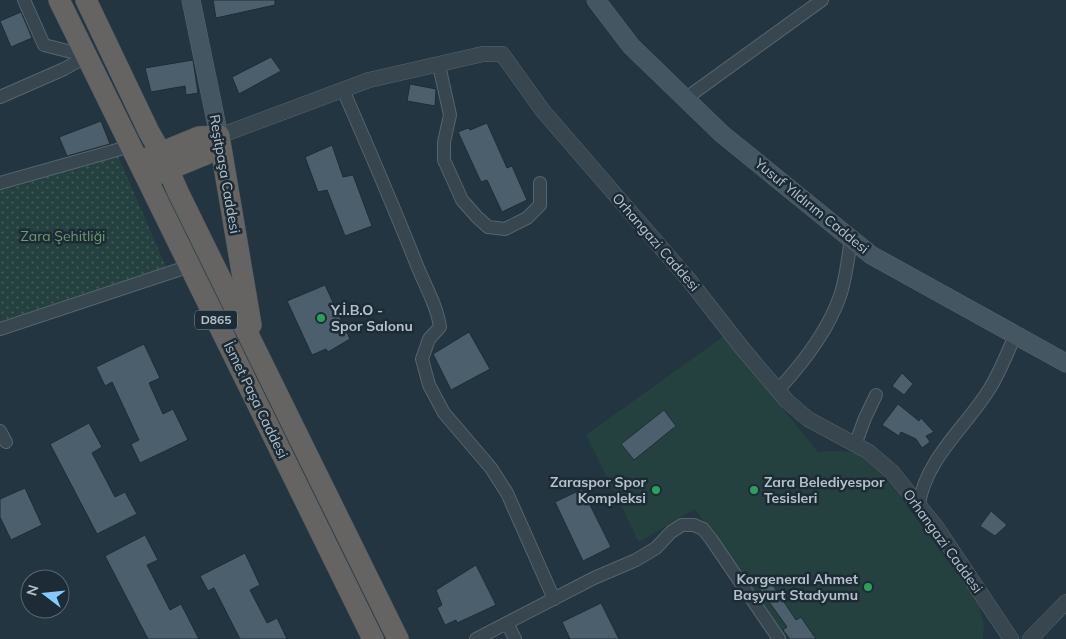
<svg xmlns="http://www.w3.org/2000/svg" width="1066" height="639" viewBox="0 0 1066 639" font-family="Mulish,sans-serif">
  <defs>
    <pattern id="grass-dots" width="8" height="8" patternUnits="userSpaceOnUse" patternTransform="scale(1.25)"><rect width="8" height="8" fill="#25413f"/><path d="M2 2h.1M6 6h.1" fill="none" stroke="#425b59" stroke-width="1.8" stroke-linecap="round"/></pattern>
  </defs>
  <rect width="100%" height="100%" fill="#233540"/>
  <polygon fill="url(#grass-dots)" points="118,156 166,267 0,323 0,189"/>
  <path fill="#25413f" d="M724,336L818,452C835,450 855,450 870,460C874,463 878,468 882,472L978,602L984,625L983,639H786L695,509L639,542L586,435Z"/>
  <g fill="#4c5f6c" stroke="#1e2d37">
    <polygon points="213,0 275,0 275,5 216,18"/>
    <polygon points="21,12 32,38 11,47 0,21"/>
    <polygon points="271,57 281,71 239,94 232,77"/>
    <polygon points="193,60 198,93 186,95 185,86 151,92 145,68"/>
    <polygon points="410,84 436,89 435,106 407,101"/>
    <polygon points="101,121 110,144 67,156 59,137"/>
    <polygon points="487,123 507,168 512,166 527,200 502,212 487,180 481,182 458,132 468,128 470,130"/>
    <polygon points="332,145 343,177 353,175 372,226 345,236 327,190 318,192 305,157"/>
    <polygon points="325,285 350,339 328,352 326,349 312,355 287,301"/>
    <polygon points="469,332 490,369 451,390 433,354"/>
    <polygon points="144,344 160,378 149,383 163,414 173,409 188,440 140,463 131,444 139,440 112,382 105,386 96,367"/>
    <polygon points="902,373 913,384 904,395 892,386"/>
    <polygon points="898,404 919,421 921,418 934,432 926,436 930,442 922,448 916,439 901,432 899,436 882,425"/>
    <polygon points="664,410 676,426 634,460 621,444"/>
    <polygon points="89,423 102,447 92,453 115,497 125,492 137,514 97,534 50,444"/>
    <polygon points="25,488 42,525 11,540 0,517 0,499"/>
    <polygon points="582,489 611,547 583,561 555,502"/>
    <polygon points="991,511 1007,525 995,536 980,526"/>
    <polygon points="145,535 158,560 147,565 170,610 181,604 199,639 148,639 105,556"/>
    <polygon points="245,553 260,585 250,590 267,623 277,618 287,639 240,639 214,588 208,591 200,576"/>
    <polygon points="476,565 496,605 457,623 456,620 445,625 437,608 442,605 436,590"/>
    <polygon points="765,573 796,620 801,617 816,639 790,639 783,630 787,627 754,581"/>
    <polygon points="601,603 619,639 570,639 562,622"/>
  </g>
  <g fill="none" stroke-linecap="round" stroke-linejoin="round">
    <g stroke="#56646e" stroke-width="14">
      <g id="minor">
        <polyline points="24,0 44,45 87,56"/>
        <polyline points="439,65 450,115 444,142 444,160 462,200 477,217 488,227 505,229 527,218 540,205 540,183"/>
        <path d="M343,90C368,147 393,205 416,263C424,284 437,305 440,327L429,339L422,359L429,385L444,413L491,468L507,493L554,599"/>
        <polyline points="0,97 64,69 87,56"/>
        <polyline points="685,99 822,0"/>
        <polyline points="0,183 131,146"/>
        <polyline points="0,329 190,266"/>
        <path d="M778,390C803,363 828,331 840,296C846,279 848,258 851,239"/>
        <polyline points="0,431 6,442"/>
        <polyline points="855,445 865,418 876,395"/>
        <path d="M919,504C926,458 967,426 990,388C1000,372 1007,353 1015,336"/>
        <polyline points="507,623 515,639"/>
        <polyline points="476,639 594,578 636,560 656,548 671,532 682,525 694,525 703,529 711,539 779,639"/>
      </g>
    </g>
    <g stroke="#56646e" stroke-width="16">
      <g id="tertiary">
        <polyline points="219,136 369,80 483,54 502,54 543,111 689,280 742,348 787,401 808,419 869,452 892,472 937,528 1011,639"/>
        <polyline points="1030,639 1066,602"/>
      </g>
    </g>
    <g stroke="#56646e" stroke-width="19">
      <g id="secondary">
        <polyline points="191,0 219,136"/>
        <polyline points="596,0 631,46 722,134 871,255 1066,363"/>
      </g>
    </g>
    <g stroke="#42515b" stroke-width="22">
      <g id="trunk">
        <polyline points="59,0 373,639"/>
        <polyline points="86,0 149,132 161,153 178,192 398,639"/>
        <polyline points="219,136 251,325"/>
        <polyline points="148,158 199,137 219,136"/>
        <polyline points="155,175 206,154 219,136"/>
      </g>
    </g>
    <use href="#minor" stroke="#384650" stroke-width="12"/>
    <use href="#tertiary" stroke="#384650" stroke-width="15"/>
    <use href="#secondary" stroke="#455663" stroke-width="18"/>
    <use href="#trunk" stroke="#666462" stroke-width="21"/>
  </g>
  <g fill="#2e9e5b" stroke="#1c2b35" stroke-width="2">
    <circle cx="321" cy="318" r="5"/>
    <circle cx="656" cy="490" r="5"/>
    <circle cx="754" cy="490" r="5"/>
    <circle cx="868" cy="587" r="5"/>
  </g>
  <g text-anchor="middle" stroke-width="5" stroke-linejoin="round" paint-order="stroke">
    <rect fill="#1c2b35" stroke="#86949e" stroke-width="1" x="195" y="310.5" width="42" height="19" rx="4"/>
    <g font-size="12" font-weight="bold" fill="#b4c1cb">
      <text x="216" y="324">D865</text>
    </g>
    <g font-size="14" fill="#b4c1cb" stroke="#1c2b35">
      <text transform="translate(225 174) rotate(80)" y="5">Reşitpaşa Caddesi</text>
      <text transform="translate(812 206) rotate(39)" y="5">Yusuf Yıldırım Caddesi</text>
      <text transform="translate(656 242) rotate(49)" y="5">Orhangazi Caddesi</text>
      <text transform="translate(256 400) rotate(64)" y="5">İsmet Paşa Caddesi</text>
      <text transform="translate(943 541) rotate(54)" y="5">Orhangazi Caddesi</text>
    </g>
    <g font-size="14" fill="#6a9d6c" stroke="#1c2b35">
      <text x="63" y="241">Zara Şehitliği</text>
    </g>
    <g font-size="14" font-weight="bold" fill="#b4c1cb" stroke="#1c2b35" text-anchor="start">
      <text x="331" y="315">Y.İ.B.O -<tspan x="331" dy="16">Spor Salonu</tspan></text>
      <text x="646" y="487" text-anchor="end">Zaraspor Spor<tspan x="646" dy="16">Kompleksi</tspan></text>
      <text x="764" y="487">Zara Belediyespor<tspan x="764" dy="16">Tesisleri</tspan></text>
      <text x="858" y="584" text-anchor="end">Korgeneral Ahmet<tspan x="858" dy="16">Başyurt Stadyumu</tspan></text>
    </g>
  </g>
  <g transform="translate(45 594) rotate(286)"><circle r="24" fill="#1c2b35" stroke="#596771"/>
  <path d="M0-4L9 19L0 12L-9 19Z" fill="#86cafd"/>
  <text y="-8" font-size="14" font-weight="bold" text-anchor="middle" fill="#b4c1cb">N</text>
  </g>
</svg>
